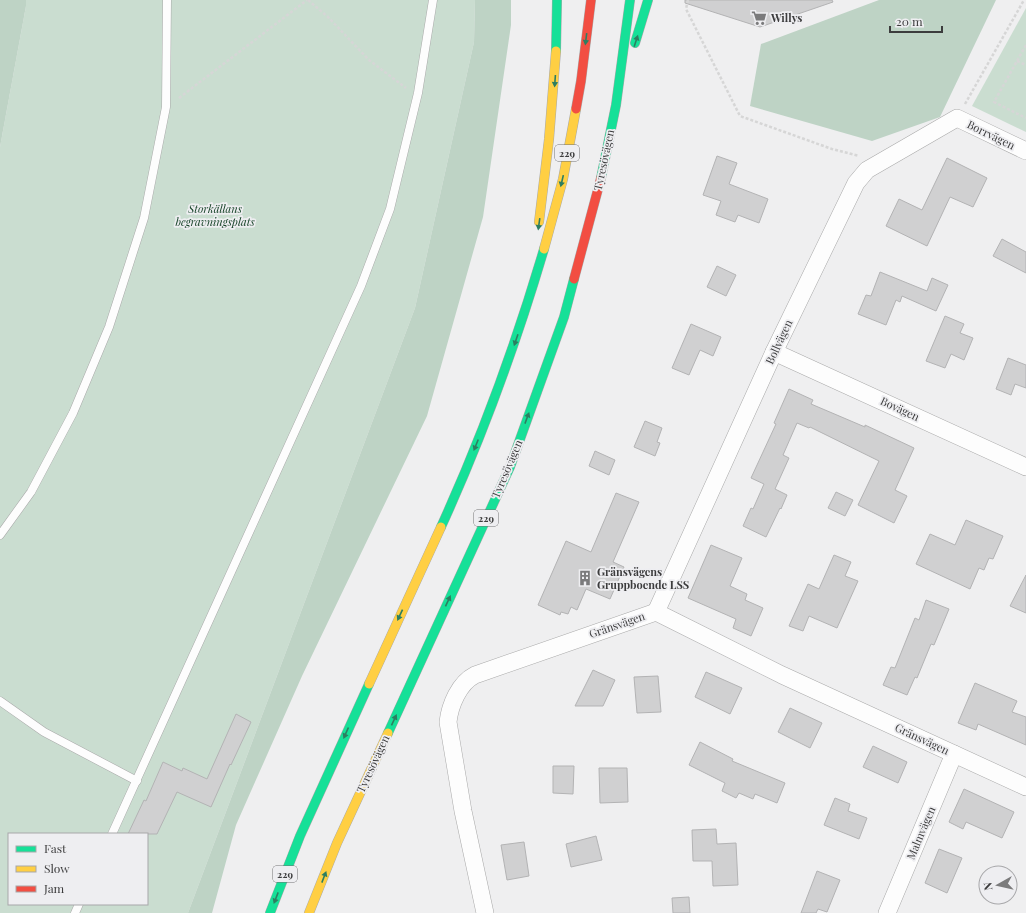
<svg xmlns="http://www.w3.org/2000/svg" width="1026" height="913" viewBox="0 0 1026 913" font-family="'Playfair Display',serif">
  <rect width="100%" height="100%" fill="#efeff0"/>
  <g fill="#caddd0" fill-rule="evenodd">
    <path d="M26,0H475L474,42L415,308L188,913H0V147L26,6ZM9,834H147V904H9Z"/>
    <polygon points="1026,8 1026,132 972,106"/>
  </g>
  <g fill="#bed3c5">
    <polygon points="0,0 26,0 26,6 0,147"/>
    <polygon points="475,0 511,0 511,25 483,217 427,416 302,676 236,825 212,913 188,913 415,308 474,42"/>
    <polygon points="879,0 996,0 940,117 872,141 750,106 761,44"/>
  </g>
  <g fill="#d0d0d1" stroke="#b3b3b4">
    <polygon points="685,0 832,0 833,2 760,27 685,3"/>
    <polygon points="717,156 737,163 729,184 768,199 759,223 738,215 735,222 716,215 721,201 703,195"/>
    <polygon points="947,158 987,178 973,207 950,197 927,246 886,226 899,199 922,210"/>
    <polygon points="1002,239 1026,252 1026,273 993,256"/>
    <polygon points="717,266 736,275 726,296 707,287"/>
    <polygon points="880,272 927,291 932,278 948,285 936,311 902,296 900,302 896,300 886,325 858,314 866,295 871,296"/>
    <polygon points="945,316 964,324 960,333 973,338 964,360 951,354 945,368 926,361"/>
    <polygon points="691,324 721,337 713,356 700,350 689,375 672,368"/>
    <polygon points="1008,358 1026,365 1026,388 1015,384 1011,395 996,389"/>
    <polygon points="789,389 813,400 811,404 865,427 865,425 914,448 895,490 907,496 894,523 858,505 879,461 810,427 809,428 797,423 783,455 789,458 775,489 787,495 781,509 780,508 766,537 743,526 751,508 753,509 764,484 751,478 776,424 774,423"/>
    <polygon points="645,421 662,428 657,442 660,443 655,456 634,447"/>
    <polygon points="595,451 615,460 609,475 589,466"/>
    <polygon points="836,492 853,500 845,516 828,508"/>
    <polygon points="616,493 639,502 613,562 624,567 610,599 586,589 577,610 571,607 568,614 561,612 560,615 538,605 566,541 591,552"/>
    <polygon points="966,520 1003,536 993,559 989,558 984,570 979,568 970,589 916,564 930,534 955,545"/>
    <polygon points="711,545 742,558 730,586 747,594 745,600 763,608 751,636 733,628 736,619 688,598"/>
    <polygon points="834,555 851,562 845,576 858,581 837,628 809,616 803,631 789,626 808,584 819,589"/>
    <polygon points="1026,575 1026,613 1010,606"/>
    <polygon points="926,600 949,609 934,645 931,644 917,678 915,677 907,695 883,685 891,667 895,668 915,618 919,620"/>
    <polygon points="593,670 615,680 603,706 575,706"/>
    <polygon points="706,672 742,688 730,714 695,697"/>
    <polygon points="658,676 661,712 637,713 634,677"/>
    <polygon points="975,683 1017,701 1012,712 1026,717 1026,745 978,724 976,730 958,723"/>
    <polygon points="790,708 822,723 810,748 778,732"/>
    <polygon points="236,714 251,722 231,765 230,764 211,807 177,792 157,834 128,834 144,800 146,801 163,762 182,771 183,768 207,779"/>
    <polygon points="700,742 733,759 732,761 785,783 777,803 755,794 753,799 739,793 736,798 722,791 725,783 689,765"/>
    <polygon points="873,746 907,762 898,783 863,767"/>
    <polygon points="553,766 574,766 573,794 553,793"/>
    <polygon points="599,768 627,768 628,802 600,803"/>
    <polygon points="964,789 1014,812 1002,838 966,822 963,829 949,822"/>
    <polygon points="835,798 850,804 848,811 867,818 859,839 824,825"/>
    <polygon points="716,829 717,844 736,843 738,885 713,886 712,861 693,861 692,830"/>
    <polygon points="596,836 602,860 571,867 566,844"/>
    <polygon points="524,842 529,876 507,880 501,845"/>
    <polygon points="939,849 962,858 947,893 925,883"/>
    <polygon points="817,871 840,880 827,912 818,909 816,913 801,913"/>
    <polygon points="689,897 690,913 673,913 672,898"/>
  </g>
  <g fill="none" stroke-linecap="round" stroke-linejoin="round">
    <g stroke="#a9a9a9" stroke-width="9">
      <g id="lane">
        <polyline points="0,535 31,492 73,413 109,327 144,218 166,107 167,0"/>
        <polyline points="0,701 44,732 137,781"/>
        <polyline points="112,834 361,286 390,209 418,93 433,0"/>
        <polyline points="75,913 79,904"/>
      </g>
    </g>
    <g stroke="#a9a9a9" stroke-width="18">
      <g id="street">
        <polyline points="774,352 1026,467"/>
        <polyline points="656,612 774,352 856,183 867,170 957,118 1026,151"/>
        <path d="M485,913L463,811L448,722C450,705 459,683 475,675L656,612L782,675L1026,787"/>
        <polyline points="887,913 954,754"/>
      </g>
    </g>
    <g stroke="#a9a9a9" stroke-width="10">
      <g id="fast">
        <polyline points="635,43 648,0"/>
        <polyline points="556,51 557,0"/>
        <polyline points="601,178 616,105 630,0"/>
        <path d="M441,527C482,437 516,344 544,249"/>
        <polyline points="388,733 510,467 564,317 574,279"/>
        <polyline points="270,913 300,836 369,684"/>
      </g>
    </g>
    <g stroke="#a9a9a9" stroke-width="10">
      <g id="slow">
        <polyline points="539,222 549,139 556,51"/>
        <polyline points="544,249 563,179 576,109"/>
        <polyline points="369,684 441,527"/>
        <polyline points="309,913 337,843 388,733"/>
      </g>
    </g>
    <g stroke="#a9a9a9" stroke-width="10">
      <g id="jam">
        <polyline points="576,109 581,81 591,0"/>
        <polyline points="574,279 601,178"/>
      </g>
    </g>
    <g stroke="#d6d6d6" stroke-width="2.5" stroke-dasharray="3 2" stroke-linecap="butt">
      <polyline points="308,0 328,17 369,60 406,88"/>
      <polyline points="688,0 686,9 740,116 832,149 859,156"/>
      <polyline points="1026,45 994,102 1026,118"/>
      <polyline points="1017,61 1026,65"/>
      <polyline points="179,98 307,0"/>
      <polyline points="965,104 1024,0"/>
    </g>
    <use href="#lane" stroke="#fdfdfd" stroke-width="8"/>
    <use href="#street" stroke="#fdfdfd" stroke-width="17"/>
    <use href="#fast" stroke="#16e098" stroke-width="9"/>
    <use href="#slow" stroke="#ffcf43" stroke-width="9"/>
    <use href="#jam" stroke="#f24e42" stroke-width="9"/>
  </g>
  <defs><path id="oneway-solid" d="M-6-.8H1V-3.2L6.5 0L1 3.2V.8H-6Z"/></defs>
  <g fill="#2d7e61">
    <use href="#oneway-solid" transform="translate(586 39) rotate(97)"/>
    <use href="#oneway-solid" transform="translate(636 41) rotate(-72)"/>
    <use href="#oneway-solid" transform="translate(555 81) rotate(94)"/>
    <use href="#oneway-solid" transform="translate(562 181) rotate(103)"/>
    <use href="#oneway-solid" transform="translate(539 224) rotate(98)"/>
    <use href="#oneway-solid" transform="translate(516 340) rotate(109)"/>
    <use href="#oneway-solid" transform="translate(527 418) rotate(-70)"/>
    <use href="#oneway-solid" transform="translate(476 445) rotate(112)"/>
    <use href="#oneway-solid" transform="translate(448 601) rotate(-65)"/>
    <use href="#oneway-solid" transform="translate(400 615) rotate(115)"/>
    <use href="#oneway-solid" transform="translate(394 720) rotate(-65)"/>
    <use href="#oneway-solid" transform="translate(346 733) rotate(114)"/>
    <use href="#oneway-solid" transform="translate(324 877) rotate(-69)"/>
    <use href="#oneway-solid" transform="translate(276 898) rotate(111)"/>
  </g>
  <defs>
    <g id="supermarket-bare" transform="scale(1.2)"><path d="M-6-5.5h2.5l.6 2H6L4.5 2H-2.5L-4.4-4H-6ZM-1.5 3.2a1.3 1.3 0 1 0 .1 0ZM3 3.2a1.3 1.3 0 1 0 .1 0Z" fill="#7b7b7c" stroke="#eeeef1" stroke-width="2.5" paint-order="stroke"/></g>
    <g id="building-bare" transform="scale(1.2)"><path d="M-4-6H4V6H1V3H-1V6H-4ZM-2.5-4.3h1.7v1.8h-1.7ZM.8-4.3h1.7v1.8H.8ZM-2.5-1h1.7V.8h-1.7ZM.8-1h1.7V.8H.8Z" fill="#7b7b7c" stroke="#eeeef1" stroke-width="2.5" paint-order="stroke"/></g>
  </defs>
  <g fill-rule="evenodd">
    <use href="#supermarket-bare" x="759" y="18"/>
    <use href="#building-bare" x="585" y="578"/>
  </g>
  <g text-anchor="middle" stroke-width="3.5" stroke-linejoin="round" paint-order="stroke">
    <g fill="#eeeef1" stroke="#717173" stroke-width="1">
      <rect x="555" y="145" width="24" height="16" rx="3"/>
      <rect x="474" y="510" width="24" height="16" rx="3"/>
      <rect x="273" y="866" width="24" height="16" rx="3"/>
    </g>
    <g font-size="10" font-weight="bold" fill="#3c3c3d">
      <text x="567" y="157">229</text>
      <text x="486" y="522">229</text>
      <text x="285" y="878">229</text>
    </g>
    <g font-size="11" font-weight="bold" fill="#3c3c3d" stroke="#eeeef1" text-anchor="start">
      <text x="771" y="22">Willys</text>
      <text x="597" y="576">Gränsvägens<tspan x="597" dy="13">Gruppboende LSS</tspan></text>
    </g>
    <g font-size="11" fill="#3c3c3d" stroke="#eeeef1">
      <text transform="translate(991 135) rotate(26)" y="4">Borrvägen</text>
      <text transform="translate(604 160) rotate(-78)" y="4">Tyresövägen</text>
      <text transform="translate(779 342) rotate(-65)" y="4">Bollvägen</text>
      <text transform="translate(900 409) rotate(25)" y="4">Bovägen</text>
      <text transform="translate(507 469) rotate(-67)" y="4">Tyresövägen</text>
      <text transform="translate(617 625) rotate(-19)" y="4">Gränsvägen</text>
      <text transform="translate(922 739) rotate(25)" y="4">Gränsvägen</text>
      <text transform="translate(373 764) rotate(-65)" y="4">Tyresövägen</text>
      <text transform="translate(921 833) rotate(-67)" y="4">Malmvägen</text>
    </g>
    <g font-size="11" font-style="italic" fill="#113f23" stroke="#eeeef1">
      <text x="215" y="213">Storkällans<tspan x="215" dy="13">begravningsplats</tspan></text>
    </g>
  </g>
  <rect x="8" y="833" width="140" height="72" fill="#eeeef1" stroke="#a7a7a9"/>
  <rect x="16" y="846" width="20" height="6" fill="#16e098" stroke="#a7a7a9"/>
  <text x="44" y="853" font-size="12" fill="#3c3c3d">Fast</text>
  <rect x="16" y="866" width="20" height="6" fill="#ffcf43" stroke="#a7a7a9"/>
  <text x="44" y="873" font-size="12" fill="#3c3c3d">Slow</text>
  <rect x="16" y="886" width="20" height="6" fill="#f24e42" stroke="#a7a7a9"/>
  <text x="44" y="893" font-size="12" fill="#3c3c3d">Jam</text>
  <g transform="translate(998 885) rotate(262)"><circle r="19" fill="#eeeef1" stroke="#a7a7a9"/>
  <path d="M0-3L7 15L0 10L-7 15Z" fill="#7b7b7c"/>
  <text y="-6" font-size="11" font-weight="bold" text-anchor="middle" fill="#3c3c3d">N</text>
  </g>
  <path d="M890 26v6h52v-6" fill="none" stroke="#3c3c3d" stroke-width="2"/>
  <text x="896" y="26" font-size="12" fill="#3c3c3d" stroke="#eeeef1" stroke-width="3" paint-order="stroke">20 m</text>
</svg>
